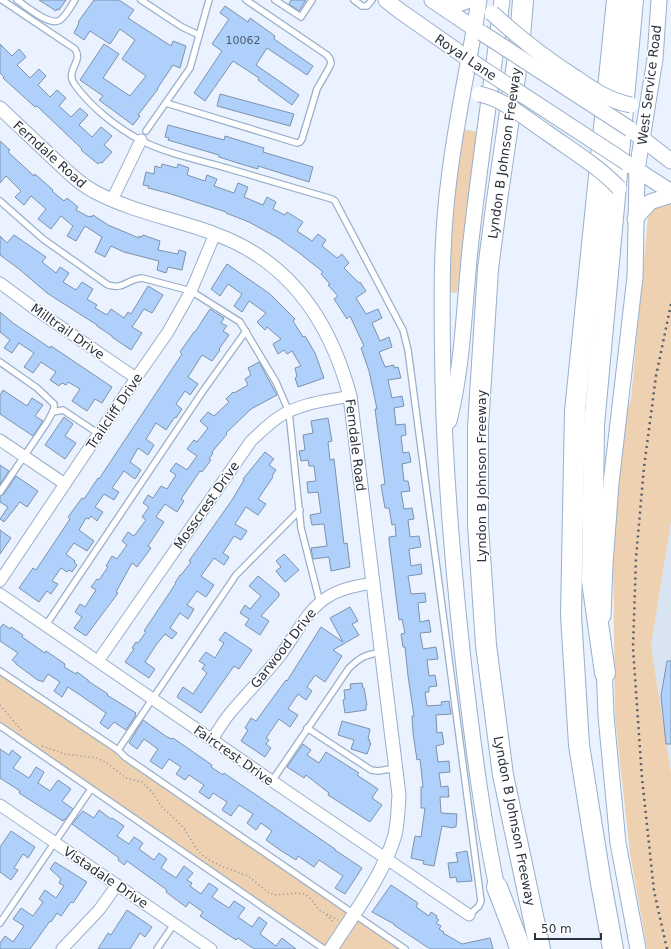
<svg xmlns="http://www.w3.org/2000/svg" width="671" height="949" viewBox="0 0 671 949" font-family="'DejaVu Sans',sans-serif">
  <rect width="100%" height="100%" fill="#e9f2fe"/>
  <polygon fill="#d9e4f2" points="671,522 671,772 651,646"/>
  <g fill="#edd1b1">
    <polygon points="463,129 478,132 457,293 449,292 453,209"/>
    <path d="M671,203V522L651,646L671,772V949H647L630,854L615,717L613,553L624,419L631,399L648,216C654,209 661,204 671,203Z"/>
    <polygon points="0,669 406,949 330,949 0,725"/>
  </g>
  <g fill="#aed0fa" stroke="#7d92ad">
    <polygon points="39,0 66,0 59,10 57,9 56,11"/>
    <polygon points="94,0 119,0 134,10 128,18 171,46 173,41 186,46 180,68 173,65 157,89 158,89 138,115 140,116 133,125 99,100 103,96 80,80 104,44 119,54 103,78 130,96 146,76 122,59 135,40 120,29 110,44 90,31 84,40 74,33 79,23 78,22"/>
    <polygon points="291,0 306,0 299,11 289,4"/>
    <polygon points="225,6 248,22 250,18 275,36 274,39 313,66 307,75 267,48 256,65 299,95 292,105 258,80 259,78 233,61 205,101 194,93 222,51 212,44 229,19 220,13"/>
    <polygon points="0,44 12,56 19,49 26,57 17,65 30,78 39,69 46,76 38,85 50,97 57,90 66,98 59,106 71,117 80,108 88,115 79,125 92,137 101,127 112,136 104,145 112,152 102,163 100,162 98,164 81,150 82,149 37,106 35,107 3,78 4,77 0,73"/>
    <polygon points="220,94 294,114 290,126 217,106"/>
    <polygon points="168,125 224,140 225,136 264,148 263,152 313,167 309,182 258,166 258,169 241,164 219,157 219,155 168,140 169,138 165,137"/>
    <polygon points="0,141 10,150 8,152 34,176 35,174 53,190 52,191 64,201 67,198 78,207 76,210 89,217 90,216 92,217 93,215 108,225 139,238 139,236 142,237 143,235 160,241 158,250 178,254 179,250 186,252 182,270 168,267 166,273 157,270 159,261 124,252 111,246 105,257 95,252 102,237 85,226 76,241 67,236 73,226 61,216 51,229 38,219 46,209 31,196 24,205 15,197 21,191 6,176 0,183"/>
    <polygon points="162,164 177,168 178,164 189,168 187,175 205,181 207,175 217,179 214,186 234,193 238,183 248,187 244,197 263,205 267,197 276,202 273,209 285,215 287,212 303,222 297,231 312,241 318,234 326,240 322,246 337,258 342,254 349,263 344,268 359,283 360,282 366,291 356,298 366,314 378,309 382,318 372,323 380,341 389,337 392,347 379,352 385,367 394,365 394,368 398,367 401,378 388,380 392,398 402,396 404,406 394,408 396,425 405,424 406,435 401,436 403,453 409,452 411,462 402,464 404,481 408,481 410,491 401,492 404,509 412,508 414,519 408,520 410,537 419,536 421,547 409,549 411,566 421,564 422,574 408,576 411,594 425,593 426,602 418,603 420,622 429,620 431,632 420,633 423,649 436,647 438,659 427,660 429,676 435,675 437,686 429,687 429,692 425,692 427,706 442,705 441,702 449,701 451,714 436,715 437,733 442,732 444,744 436,746 438,762 449,761 450,772 439,773 441,787 448,786 449,797 440,797 441,813 457,814 456,827 453,827 453,828 442,826 434,866 423,864 424,861 411,858 415,836 421,837 425,808 421,808 421,787 423,787 420,759 417,760 413,733 412,716 414,716 408,676 405,647 403,647 401,634 405,633 402,619 399,620 389,540 389,537 396,536 395,524 392,525 389,508 385,508 381,485 385,484 375,409 377,409 369,371 361,348 364,346 350,316 347,319 334,299 338,296 328,285 330,284 321,274 323,272 298,252 278,238 249,222 226,213 226,212 168,193 148,188 149,186 143,185 146,172 154,174 155,166 161,168"/>
    <polygon points="14,235 46,257 42,262 56,273 60,267 69,273 63,282 76,290 82,282 93,289 87,299 97,305 95,308 107,315 111,309 124,318 128,312 131,314 148,286 163,295 152,313 144,309 132,327 142,333 131,350 112,337 112,336 97,326 97,325 47,293 19,269 0,255 0,236 7,243"/>
    <polygon points="227,264 270,294 295,319 293,321 303,337 305,336 315,353 324,378 298,387 295,378 297,377 295,368 301,366 292,351 287,354 284,350 278,354 273,344 281,339 267,327 265,330 257,322 266,313 249,301 242,312 234,306 242,294 228,284 220,296 211,289"/>
    <polygon points="210,309 224,318 221,323 227,326 223,331 229,335 219,349 220,350 212,361 202,355 188,377 198,384 190,395 185,391 176,404 182,409 176,418 175,417 166,430 156,423 146,439 154,445 148,455 138,448 130,462 141,470 135,479 124,471 112,488 119,492 114,500 104,494 95,507 103,512 97,521 91,516 89,519 86,518 79,530 94,541 87,551 74,543 66,554 75,561 74,562 77,565 72,572 69,570 67,572 61,568 52,581 58,584 51,594 47,591 39,602 19,588 33,568 36,570 70,519 68,517 82,498 84,499 98,478 99,479 182,354 180,352 194,332 195,332"/>
    <polygon points="0,312 13,323 50,348 51,346 112,387 102,403 95,399 87,411 72,401 80,389 68,382 66,385 62,383 59,386 50,380 56,372 41,362 33,373 24,367 34,353 19,343 12,353 4,348 10,340 0,332"/>
    <polygon points="259,362 277,395 251,409 226,433 227,434 212,452 213,453 209,459 211,460 202,472 200,471 181,499 184,501 177,512 165,504 156,517 164,522 148,546 151,548 137,567 132,563 116,592 118,593 86,636 74,628 82,617 75,612 80,604 85,607 96,590 91,587 97,579 99,580 108,567 106,566 112,556 117,559 127,545 122,541 128,532 134,536 146,520 142,517 149,507 143,503 148,495 153,498 161,486 167,489 176,475 170,471 176,463 187,470 197,456 187,449 194,440 197,442 208,428 200,421 208,412 214,416 229,402 226,399 233,392 234,393 248,385 245,379 251,375 248,368"/>
    <polygon points="3,390 27,406 32,398 43,405 35,416 43,421 33,436 0,414 0,395"/>
    <polygon points="64,417 73,424 65,436 76,443 65,459 45,445"/>
    <polygon points="328,418 332,441 328,442 330,460 334,459 344,544 347,543 350,567 331,571 329,557 313,559 311,548 327,546 324,524 312,525 310,515 321,513 318,492 308,493 307,482 316,481 314,466 309,466 308,460 301,461 299,451 305,450 303,435 313,433 311,421"/>
    <polygon points="265,452 274,459 269,465 276,470 272,476 273,477 258,499 266,504 258,515 246,507 235,524 247,531 241,540 234,536 223,553 229,557 224,565 214,558 201,576 214,585 206,597 197,591 187,605 194,609 188,619 180,613 170,628 177,633 172,639 165,634 156,645 145,662 155,669 149,678 125,662 134,649 132,648 136,642 138,643 146,632 144,631 176,583 175,583 180,575 181,575 191,562 189,561 232,500 244,480 243,479"/>
    <polygon points="0,465 9,471 0,484"/>
    <polygon points="16,476 38,491 27,507 20,502 4,522 0,519 8,507 0,502 0,496 4,494"/>
    <polygon points="0,530 11,538 0,554"/>
    <polygon points="284,554 299,570 285,582 276,571 281,567 276,561"/>
    <polygon points="258,576 279,593 279,596 261,616 269,621 260,635 245,625 249,619 240,613 245,605 250,609 261,596 249,586"/>
    <polygon points="350,607 358,621 352,624 359,635 333,650 342,656 325,682 315,675 307,687 312,691 306,700 298,694 288,709 298,715 290,727 279,719 266,738 269,740 266,744 271,748 265,757 241,741 248,730 245,728 251,718 256,721 286,680 287,681 321,627 343,642 330,618"/>
    <polygon points="3,624 10,629 11,627 23,635 22,637 45,653 46,651 65,664 64,667 76,674 77,672 88,680 88,681 108,694 107,695 136,713 135,714 136,715 126,730 114,722 108,729 100,723 106,713 83,697 68,687 62,697 54,691 60,682 48,674 43,682 39,680 39,681 16,664 16,663 12,660 18,653 0,641 0,628"/>
    <polygon points="225,632 252,650 239,669 234,666 201,713 177,697 183,687 193,694 207,673 202,669 205,665 199,661 206,652 215,658 224,643 219,640"/>
    <polygon points="667,661 671,661 671,744 666,744 661,696"/>
    <polygon points="362,683 363,688 364,688 367,705 366,705 366,710 345,713 343,700 345,699 344,690 351,689 350,684"/>
    <polygon points="143,720 167,737 172,739 173,738 212,765 211,767 223,775 224,773 335,849 335,850 362,868 345,894 335,888 343,876 319,860 314,867 298,856 296,860 280,850 266,840 272,831 261,823 256,830 247,823 253,814 239,805 231,816 222,810 227,802 213,793 209,799 199,792 204,785 189,775 185,780 176,774 181,767 169,759 162,769 150,761 158,749 144,739 137,749 129,743"/>
    <polygon points="342,721 370,729 368,739 370,740 369,742 371,743 367,754 351,749 354,740 338,735"/>
    <polygon points="303,744 311,750 307,755 319,763 326,752 359,773 357,775 378,789 372,798 382,805 370,822 328,795 329,793 306,775 304,778 287,767"/>
    <polygon points="0,749 9,755 12,750 21,757 13,768 29,778 36,767 44,772 38,783 50,791 58,780 71,789 62,801 73,809 65,820 64,819 63,821 19,793 20,791 0,778"/>
    <polygon points="99,810 111,819 112,818 124,826 117,836 129,844 134,837 143,843 139,849 154,860 159,853 167,859 161,868 176,878 184,866 193,873 187,880 192,883 190,886 201,894 209,883 218,889 212,897 229,908 234,901 245,908 238,917 252,927 259,917 267,923 260,934 276,946 282,938 296,949 254,949 238,938 236,940 200,916 203,912 189,902 186,907 166,892 167,890 127,861 124,865 118,860 119,858 72,824 83,811 94,818"/>
    <polygon points="11,831 35,847 28,858 23,854 14,868 18,870 11,880 0,872 0,847"/>
    <polygon points="467,851 472,881 457,882 456,877 450,878 448,863 458,862 456,853"/>
    <polygon points="55,862 87,882 73,903 71,902 61,916 57,913 51,922 50,921 30,949 0,949 0,943 5,936 13,942 24,926 13,919 21,908 33,916 43,902 39,899 45,890 56,898 64,886 59,883 61,879 50,869"/>
    <polygon points="391,885 418,903 416,907 429,916 431,912 437,916 436,918 439,920 436,923 441,926 439,929 444,932 443,933 462,944 490,938 493,949 430,949 394,925 394,924 372,912"/>
    <polygon points="127,910 152,927 145,937 140,933 130,949 98,949 108,933 111,935"/>
  </g>
  <g fill="none" stroke-linecap="round" stroke-linejoin="round">
    <g stroke="#99afcb" stroke-width="8">
      <g id="service">
        <path d="M2,0L75,49C84,62 64,70 75,85C91,107 116,127 140,140C167,154 200,160 230,169C264,179 298,189 332,199L335,201L403,330L408,350L481,901L479,906L469,915"/>
        <path d="M17,0C26,6 50,27 60,20C66,16 71,6 75,0"/>
        <polyline points="141,0 182,27 199,35"/>
        <polyline points="275,0 301,17 312,0"/>
        <polyline points="354,0 362,6 367,6 372,0"/>
        <polyline points="166,103 297,143 300,142 302,139 317,89 329,68 331,63 330,59 327,55 246,0"/>
        <polyline points="146,131 190,68 209,0"/>
        <path d="M0,201L43,239L108,285C124,290 127,279 142,278L191,291L240,322L276,382L289,412L301,528L320,603"/>
        <polyline points="0,362 37,388 54,404 54,409 48,421 0,492"/>
        <polyline points="53,412 63,410 99,434"/>
        <polyline points="46,625 203,391 246,331"/>
        <polyline points="0,671 118,750 236,575 300,510"/>
        <polyline points="0,726 324,949"/>
        <polyline points="307,728 371,770 378,771 396,768"/>
        <polyline points="118,750 125,757 405,949"/>
        <path d="M272,781L349,668C362,656 363,656 381,652"/>
        <polyline points="0,923 91,789"/>
        <polyline points="157,949 174,924"/>
      </g>
    </g>
    <g stroke="#99afcb" stroke-width="13">
      <g id="minor">
        <polyline points="112,200 141,140"/>
        <polyline points="0,283 35,309 136,378"/>
        <polyline points="0,440 65,484"/>
        <polyline points="0,581 136,378 168,332 191,291 215,234"/>
        <polyline points="0,594 272,781 469,915"/>
        <path d="M98,661L251,441C261,432 270,422 282,415C302,403 327,401 350,396"/>
        <path d="M212,740C218,730 224,720 231,712C247,693 264,676 279,657C295,637 305,612 326,598C341,588 356,586 372,583"/>
        <polyline points="0,805 211,949"/>
        <polyline points="62,949 99,910 117,885"/>
      </g>
    </g>
    <g stroke="#99afcb" stroke-width="15">
      <path id="tertiary" d="M0,108C18,125 35,141 53,158C66,170 79,184 95,192C133,212 175,219 215,234C290,261 330,321 350,396L399,795C398,808 398,822 395,835C383,876 354,913 331,949"/>
    </g>
    <g stroke="#99afcb" stroke-width="17">
      <g id="secondary">
        <polyline points="386,0 400,11 477,65"/>
        <polyline points="432,0 481,33"/>
        <path d="M479,0C470,60 456,119 449,179C440,247 442,315 443,383C445,481 454,579 465,677C474,751 483,824 499,897"/>
        <path d="M437,3C451,6 456,6 469,0"/>
        <polyline points="635,133 671,161"/>
        <polyline points="631,166 671,192"/>
        <polyline points="635,219 650,202 671,195"/>
        <path d="M449,421C463,366 464,307 470,250C479,166 492,83 502,0"/>
        <polyline points="603,616 605,565 611,483 635,277 637,170 655,59 659,0"/>
        <polyline points="604,662 606,716 618,843 638,949"/>
      </g>
    </g>
    <g stroke="#99afcb" stroke-width="22">
      <g id="motorway">
        <polyline points="523,0 519,50 497,200 488,269 478,427 478,525 486,645 503,775 540,949"/>
        <polyline points="605,673 592,581 594,425 633,0"/>
        <polyline points="497,887 517,939 520,949"/>
        <polyline points="613,949 601,883 579,745 571,615 575,411 617,0"/>
      </g>
    </g>
    <g stroke="#89929e" stroke-width="1.5" stroke-dasharray="1 3" stroke-linecap="butt">
      <polyline points="0,705 23,732"/>
      <polyline points="42,746 65,754 97,758 107,763 126,778 142,782 153,793 161,806 183,827 196,848 201,854 211,861 221,866 248,876 269,893 276,895 295,893 305,894 309,897 319,910 338,920"/>
      <polyline points="326,915 335,923"/>
    </g>
    <use href="#service" stroke="#fff" stroke-width="5.5"/>
    <use href="#minor" stroke="#fff" stroke-width="11"/>
    <use href="#tertiary" stroke="#fff" stroke-width="13"/>
    <use href="#secondary" stroke="#fff" stroke-width="15"/>
    <use href="#motorway" stroke="#fff" stroke-width="20"/>
    <polyline stroke="#555e69" stroke-width="2.5" stroke-dasharray="2 4" stroke-linecap="butt" points="667,949 654,891 642,778 633,648 636,558 644,467 656,376 671,304"/>
    <g stroke="#99afcb" stroke-width="17" stroke-linecap="butt">
      <g id="secondary-bridge">
        <path d="M492,13C518,37 546,59 576,78C593,90 610,101 631,105"/>
        <polyline points="482,33 630,129"/>
        <polyline points="477,65 627,163"/>
        <path d="M479,94C504,99 525,118 546,132C571,150 598,166 619,188"/>
      </g>
    </g>
    <use href="#secondary-bridge" stroke="#fff" stroke-width="15"/>
  </g>
  <g text-anchor="middle" stroke-width="3" stroke-linejoin="round" paint-order="stroke">
    <g font-size="11" fill="#4b5a6d">
      <text x="243" y="44">10062</text>
    </g>
    <g font-size="13" fill="#2a333e" stroke="#fff">
      <text transform="translate(466 57) rotate(34)" y="5">Royal Lane</text>
      <text transform="translate(649 85) rotate(-83)" y="5">West Service Road</text>
      <text transform="translate(504 153) rotate(-82)" y="5">Lyndon B Johnson Freeway</text>
      <text transform="translate(50 154) rotate(42)" y="5">Ferndale Road</text>
      <text transform="translate(68 331) rotate(35)" y="5">Milltrail Drive</text>
      <text transform="translate(114 411) rotate(-56)" y="5">Trailcliff Drive</text>
      <text transform="translate(356 445) rotate(83)" y="5">Ferndale Road</text>
      <text transform="translate(481 476) rotate(-90)" y="5">Lyndon B Johnson Freeway</text>
      <text transform="translate(206 505) rotate(-55)" y="5">Mosscrest Drive</text>
      <text transform="translate(283 648) rotate(-52)" y="5">Garwood Drive</text>
      <text transform="translate(234 755) rotate(35)" y="5">Faircrest Drive</text>
      <text transform="translate(515 821) rotate(79)" y="5">Lyndon B Johnson Freeway</text>
      <text transform="translate(106 877) rotate(34)" y="5">Vistadale Drive</text>
    </g>
  </g>
  <path d="M535 933v6h66v-6" fill="none" stroke="#2a333e" stroke-width="2"/>
  <text x="541" y="933" font-size="12" fill="#2a333e" stroke="#ffffff" stroke-width="3" paint-order="stroke">50 m</text>
</svg>
